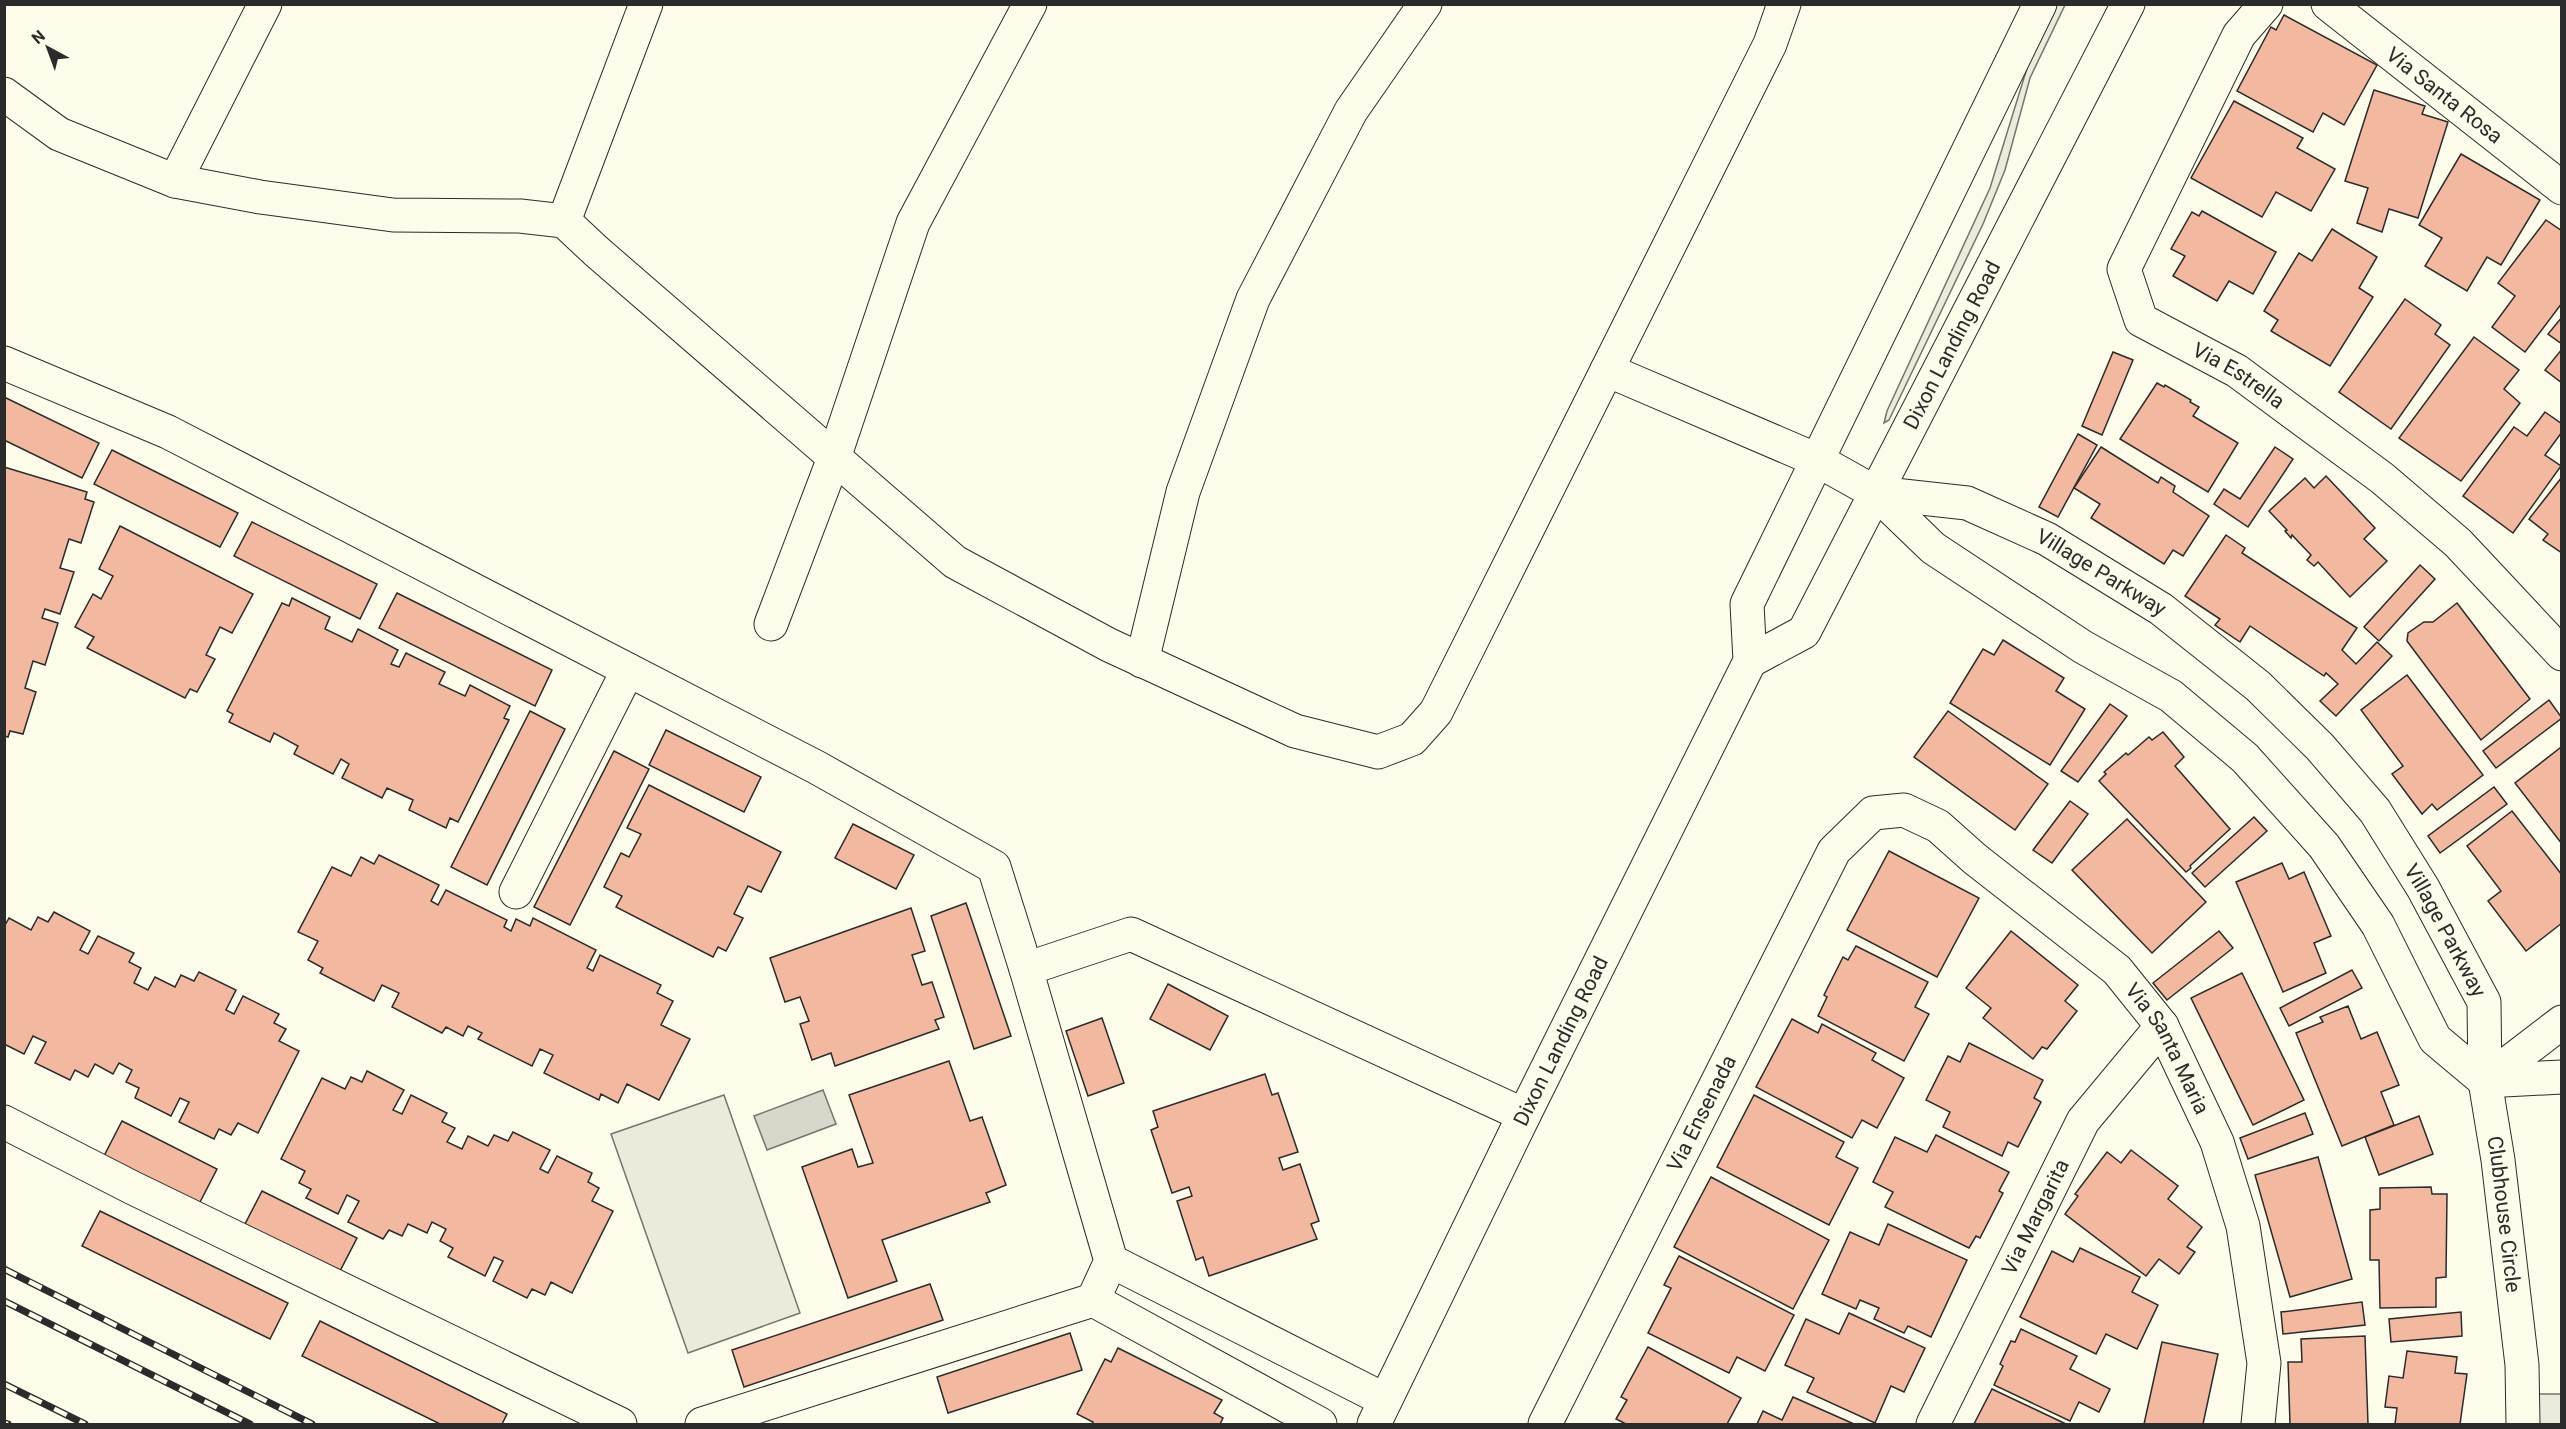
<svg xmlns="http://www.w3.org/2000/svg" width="2566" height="1429" viewBox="0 0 2566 1429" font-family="Roboto,sans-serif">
  <rect width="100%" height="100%" fill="#fdfbea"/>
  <g fill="#ecebdb" stroke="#74746e" stroke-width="1.5">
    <polygon points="2057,5 2065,5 2030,78 2005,170 1983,224 1889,420 1884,423 1887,411 1990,188 2028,65"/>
    <polygon points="724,1095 800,1313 688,1353 611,1134"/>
  </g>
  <rect fill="#eceadb" stroke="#74746e" stroke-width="1.5" x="2538" y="1394" width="23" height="30"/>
  <polygon fill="#d8d7c9" stroke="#74746e" stroke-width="1.5" points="823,1090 836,1124 767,1150 754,1116"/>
  <g fill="#f2b8a0" stroke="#2b2b2b" stroke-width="1.5">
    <polygon points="2284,15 2377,65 2344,125 2323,113 2313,132 2237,91 2271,27 2276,30"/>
    <polygon points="2374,90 2425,106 2422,114 2448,122 2418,218 2389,209 2382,232 2357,223 2368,188 2345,181"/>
    <polygon points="2234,101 2303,138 2297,148 2335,169 2311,211 2276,192 2262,217 2191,178"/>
    <polygon points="2461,154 2540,200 2501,265 2487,257 2467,291 2425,266 2442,238 2419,225"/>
    <polygon points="2202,211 2276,252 2253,294 2229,281 2217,301 2173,276 2185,256 2171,249 2192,212 2199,216"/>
    <polygon points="2546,220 2562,231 2562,303 2525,352 2492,327 2515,296 2498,283"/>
    <polygon points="2332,229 2377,257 2359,288 2373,297 2330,366 2271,331 2278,320 2264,311 2299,253 2312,261"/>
    <polygon points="2405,299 2441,325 2435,334 2450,345 2391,429 2339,392"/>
    <polygon points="2562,317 2562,344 2548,334"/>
    <polygon points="2474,337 2519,370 2504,389 2520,403 2461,481 2399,438"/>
    <polygon points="2562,349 2562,383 2545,370"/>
    <polygon points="2113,352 2133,360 2102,435 2082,426"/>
    <polygon points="2157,383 2164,387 2165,385 2191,400 2190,402 2199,407 2193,416 2238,443 2208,492 2120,439"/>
    <polygon points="4,397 99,443 82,478 4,440"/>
    <polygon points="2545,412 2562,424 2562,432 2545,455 2561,466 2513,533 2463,496 2514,427 2527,436"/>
    <polygon points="2078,434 2097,445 2058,517 2039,507"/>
    <polygon points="2101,447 2158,483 2161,477 2175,486 2173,492 2209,516 2183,556 2173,550 2164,564 2091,518 2100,504 2074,488"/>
    <polygon points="2275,447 2293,459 2248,527 2214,504 2224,489 2240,499"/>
    <polygon points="112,450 238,513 220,547 94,484"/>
    <polygon points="4,467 87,492 85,499 94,502 81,543 69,539 60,568 74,572 60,614 45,609 42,618 58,623 45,665 33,661 25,688 36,692 23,734 10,731 8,737 4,736"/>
    <polygon points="2326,476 2375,528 2364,539 2387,561 2350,597 2318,562 2314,566 2307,560 2311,555 2292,535 2291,538 2285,531 2287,530 2269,511 2305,478 2314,488"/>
    <polygon points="2562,477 2562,553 2543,540 2548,534 2529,519"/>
    <polygon points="252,522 377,584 360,619 234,556"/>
    <polygon points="120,526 253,594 232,633 220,627 206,655 215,659 197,692 190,689 185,698 87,648 94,637 75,627 93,594 101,599 113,576 99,569"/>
    <polygon points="2226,535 2245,548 2242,553 2357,628 2342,650 2356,664 2377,642 2392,656 2336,716 2320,701 2338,684 2326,673 2324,676 2250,626 2240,642 2215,625 2220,619 2185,596"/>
    <polygon points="2420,565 2435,579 2379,641 2364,627"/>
    <polygon points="397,593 552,670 535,706 379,628"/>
    <polygon points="292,598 330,617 325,629 352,642 358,629 398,650 391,664 399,667 406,653 445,672 439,684 465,696 470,685 510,706 504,718 509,720 458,822 450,818 446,828 409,810 413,800 387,788 382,798 342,778 349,764 341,759 333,774 294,754 298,746 274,733 270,742 229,722 233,714 227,711 282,603 289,606"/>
    <polygon points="2457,603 2530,699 2481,740 2407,641 2408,633 2424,622 2433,622"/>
    <polygon points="2003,640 2064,678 2056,691 2085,709 2050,765 1950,703 1983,649 1994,655"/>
    <polygon points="2407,675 2483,775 2437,810 2432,804 2422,814 2392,774 2403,766 2361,710"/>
    <polygon points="2549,700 2562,718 2496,768 2483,751"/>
    <polygon points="2110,704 2127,716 2078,782 2061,771"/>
    <polygon points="530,711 565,729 487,885 451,867"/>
    <polygon points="1948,711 2048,784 2015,830 1914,757"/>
    <polygon points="666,730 761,777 744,812 649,765"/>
    <polygon points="2163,732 2184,757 2175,766 2230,829 2190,866 2191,868 2186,872 2099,781 2106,774 2104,772 2126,753 2128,755 2149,737 2152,740"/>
    <polygon points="2560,748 2562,750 2562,844 2515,783"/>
    <polygon points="614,751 649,769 570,925 534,907"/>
    <polygon points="649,785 781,852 761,892 748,886 734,914 743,918 726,951 718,947 713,957 616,907 622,896 604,887 621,853 629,857 641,834 627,828"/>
    <polygon points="2494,787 2507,804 2440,853 2428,836"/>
    <polygon points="2070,801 2088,814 2052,863 2033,850"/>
    <polygon points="2512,811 2562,875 2562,923 2526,951 2488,901 2501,891 2467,846"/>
    <polygon points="2254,817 2267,831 2205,887 2192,873"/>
    <polygon points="2127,819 2206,902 2152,953 2072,870"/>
    <polygon points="853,824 914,855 896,889 835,858"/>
    <polygon points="1889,851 1979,898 1937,977 1847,930"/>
    <polygon points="379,855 439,885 431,901 438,905 446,890 507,920 504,927 511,931 516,919 530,926 533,918 596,950 587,968 593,971 600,955 661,985 657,993 673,1001 661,1025 690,1039 659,1100 627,1084 618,1103 601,1094 599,1100 544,1073 553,1055 540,1049 532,1066 478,1039 482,1033 468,1026 463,1036 446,1027 442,1033 392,1007 399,993 382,985 374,1001 320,973 323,968 308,960 318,941 298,932 332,867 351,876 361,857 374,864"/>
    <polygon points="2282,863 2289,879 2304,872 2331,936 2314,943 2326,973 2283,992 2236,882"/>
    <polygon points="966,903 1011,1036 974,1049 931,916"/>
    <polygon points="911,908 925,951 912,955 922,985 932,982 944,1017 935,1020 939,1029 835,1066 831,1053 812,1060 800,1024 809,1021 800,997 785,1002 770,958"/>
    <polygon points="54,912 90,931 80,950 88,954 98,936 134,953 129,962 141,968 134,983 148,990 155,977 175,987 181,975 194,981 199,972 236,990 226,1010 234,1014 243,996 279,1014 274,1023 286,1029 279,1041 299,1051 258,1133 238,1123 231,1135 219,1129 214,1139 179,1122 189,1102 180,1098 171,1116 135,1098 139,1088 126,1082 132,1070 119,1063 113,1074 95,1064 88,1077 75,1070 70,1080 35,1063 46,1042 33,1036 24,1054 4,1044 4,927 9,918 31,930 38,917 48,922"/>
    <polygon points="2011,931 2078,985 2065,1001 2077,1011 2047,1049 2042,1047 2033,1059 1983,1018 1991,1008 1966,988"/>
    <polygon points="2219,931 2233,948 2167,1000 2153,983"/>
    <polygon points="1856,946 1928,982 1915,1007 1929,1014 1904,1061 1818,1016 1827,997 1824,995 1843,957 1848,960"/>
    <polygon points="2352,970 2362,988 2289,1026 2280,1008"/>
    <polygon points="2242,973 2304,1100 2253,1125 2191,998"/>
    <polygon points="1168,984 1228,1016 1210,1050 1150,1019"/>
    <polygon points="2348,1006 2361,1039 2377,1032 2399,1085 2381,1092 2394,1125 2342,1146 2296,1033 2323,1022 2320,1017"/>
    <polygon points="1102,1018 1124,1083 1088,1096 1066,1031"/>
    <polygon points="1792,1019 1818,1033 1822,1024 1876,1053 1872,1060 1904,1078 1877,1128 1862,1120 1852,1138 1756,1087"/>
    <polygon points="1969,1043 2043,1080 2034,1098 2041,1102 2018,1147 2008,1142 2002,1156 1943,1127 1950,1112 1926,1100 1948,1056 1960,1062"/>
    <polygon points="949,1061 970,1121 982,1117 1006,1185 986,1193 990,1202 882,1240 897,1281 848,1298 802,1167 852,1149 858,1167 873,1163 849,1095"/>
    <polygon points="367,1071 404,1090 393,1110 402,1114 411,1095 447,1113 442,1122 455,1128 447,1142 462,1149 468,1136 488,1146 494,1135 508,1141 513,1132 550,1150 540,1169 548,1173 557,1156 592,1173 588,1182 599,1188 592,1201 613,1211 572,1293 551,1282 545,1295 532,1289 527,1298 493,1281 503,1261 494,1257 485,1276 448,1257 453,1248 440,1241 446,1229 432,1222 427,1233 408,1224 402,1236 389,1230 383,1239 348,1222 359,1201 347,1195 338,1214 306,1198 311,1189 299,1183 305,1171 281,1159 322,1078 345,1089 351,1077 362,1082"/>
    <polygon points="1265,1074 1272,1095 1278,1093 1298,1152 1279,1158 1283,1170 1300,1164 1319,1221 1311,1224 1317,1239 1209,1276 1203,1257 1196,1260 1177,1201 1192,1196 1189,1187 1172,1193 1151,1130 1158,1127 1153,1111"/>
    <polygon points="1754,1095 1844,1142 1836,1157 1858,1168 1829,1225 1717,1167"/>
    <polygon points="2305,1113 2313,1134 2248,1159 2240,1138"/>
    <polygon points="2419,1116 2433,1154 2379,1175 2365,1137"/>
    <polygon points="122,1121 217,1169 199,1204 104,1156"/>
    <polygon points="1936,1135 2009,1172 1999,1191 2003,1193 1980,1238 1976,1236 1969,1248 1885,1207 1893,1192 1873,1182 1895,1137 1927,1152"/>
    <polygon points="2131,1150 2178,1186 2168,1199 2202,1227 2187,1247 2195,1252 2179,1274 2159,1259 2146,1276 2065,1214 2078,1196 2075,1194 2107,1152 2121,1163"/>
    <polygon points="2318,1157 2352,1279 2290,1297 2255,1175"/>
    <polygon points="1711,1177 1829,1240 1793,1309 1674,1247"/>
    <polygon points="2431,1187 2432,1194 2447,1194 2446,1277 2436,1278 2436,1307 2380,1308 2379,1260 2370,1260 2370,1210 2380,1209 2380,1188"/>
    <polygon points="262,1191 357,1238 339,1273 244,1226"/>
    <polygon points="100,1211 288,1303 270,1339 82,1246"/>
    <polygon points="1888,1224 1967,1260 1931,1337 1908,1326 1904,1333 1874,1319 1879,1308 1860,1300 1856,1309 1822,1294 1850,1232 1879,1245"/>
    <polygon points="2080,1248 2140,1277 2132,1292 2158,1305 2137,1349 2106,1334 2096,1354 2020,1317 2052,1251 2073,1262"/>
    <polygon points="1679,1256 1794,1315 1765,1371 1737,1357 1729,1373 1648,1333 1671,1288 1664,1285"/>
    <polygon points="930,1284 943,1320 744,1387 732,1350"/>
    <polygon points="2362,1302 2365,1325 2283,1334 2281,1312"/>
    <polygon points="2461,1312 2462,1336 2391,1342 2389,1319"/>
    <polygon points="1849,1313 1925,1348 1904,1392 1891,1386 1875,1423 1807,1392 1814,1378 1785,1365 1806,1319 1839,1334"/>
    <polygon points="320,1321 507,1414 502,1424 440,1424 302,1356"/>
    <polygon points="2021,1329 2077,1356 2070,1369 2110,1389 2099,1412 2079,1402 2070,1421 1994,1385 2003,1366 2000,1364 2011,1341 2015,1342"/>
    <polygon points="1070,1333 1082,1370 948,1413 937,1377"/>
    <polygon points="2365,1336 2368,1424 2290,1424 2288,1362 2302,1362 2301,1339"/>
    <polygon points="2162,1342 2218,1354 2203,1424 2144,1424"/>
    <polygon points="1648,1347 1741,1398 1727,1424 1626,1424 1616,1419 1627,1400 1621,1397"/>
    <polygon points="1118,1348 1222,1400 1214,1413 1223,1418 1220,1424 1092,1424 1093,1422 1077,1414 1105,1359 1111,1362"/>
    <polygon points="2407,1351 2457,1357 2455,1373 2467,1374 2460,1424 2395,1424 2397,1408 2385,1407 2389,1376 2403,1378"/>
    <polygon points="1992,1389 2066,1424 1974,1424"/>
    <polygon points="1793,1397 1854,1424 1757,1424 1763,1411 1782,1420"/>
  </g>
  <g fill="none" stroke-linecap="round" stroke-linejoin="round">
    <g stroke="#2b2b2b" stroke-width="35">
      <g id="minor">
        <path id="s1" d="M2266,4L2239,35L2124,269L2141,320L2237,371L2382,478L2458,543L2562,654"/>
        <path id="s2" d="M2328,4L2562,188"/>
        <polyline points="4,94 59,134 175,181 260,197 393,215 520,216 564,221 596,251 955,562 1109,645 1295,731 1378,752 1412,739 1436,712 1770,44 1784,4"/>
        <polyline points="175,181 265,4"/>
        <polyline points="564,221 646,4"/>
        <polyline points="4,363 168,432 816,767 994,867 1026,969 1111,1261 1093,1300 702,1424"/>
        <polyline points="1607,370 1817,460 1876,493 1933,548 2083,647 2171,696 2245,758 2324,846 2378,925 2435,1039 2485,1081"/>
        <path id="s3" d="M1876,493L1967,503L2047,539L2161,609L2258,686L2320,747L2375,811L2423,888L2484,1002L2485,1081L2498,1160L2522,1365L2523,1424"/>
        <polyline points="771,624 834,458 913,223 1030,4"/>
        <polyline points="1142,661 1183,492 1253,299 1351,111 1425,4"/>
        <polyline points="516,892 628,670"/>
        <polyline points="1026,969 1131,934 1524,1115"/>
        <polyline points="2485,1081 2562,1022"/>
        <polyline points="2485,1081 2562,1077"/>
        <polyline points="4,1122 133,1188 620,1424"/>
        <polyline points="1111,1261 1385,1400"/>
        <polyline points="1093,1300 1320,1424"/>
        <path id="s4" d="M1545,1424L1834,851L1873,813L1904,810L1938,826L1975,859L2117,970L2162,1026L2217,1142L2243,1226L2264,1363L2258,1424"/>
        <path id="s5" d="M1933,1424L2083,1121L2162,1026"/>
      </g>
    </g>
    <g stroke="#2b2b2b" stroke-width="35">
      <g id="major">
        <path id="s6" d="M1750,661L1804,632L2128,4"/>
        <path id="s7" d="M1374,1424L1524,1115L1750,661L1747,604L2040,4"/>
      </g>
    </g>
    <use href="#minor" stroke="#fdfbea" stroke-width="33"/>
    <use href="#major" stroke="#fdfbea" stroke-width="33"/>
    <g stroke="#2b2b2b" stroke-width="7">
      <g id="rail">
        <polyline points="4,1269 312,1424"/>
        <polyline points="4,1301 250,1424"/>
        <polyline points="4,1384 85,1424"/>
        <polyline points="4,1423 8,1424"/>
      </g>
    </g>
    <use href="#rail" stroke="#fdfbea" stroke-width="4.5" stroke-dasharray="14" stroke-linecap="butt"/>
  </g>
  <g text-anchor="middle" stroke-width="4.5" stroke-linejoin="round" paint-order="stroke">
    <g font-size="21" fill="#2b2b2b" stroke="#fdfbea">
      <text dy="7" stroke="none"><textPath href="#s2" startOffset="148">Via Santa Rosa</textPath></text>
      <text dy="7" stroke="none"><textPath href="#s6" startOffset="384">Dixon Landing Road</textPath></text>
      <text dy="7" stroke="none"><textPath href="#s1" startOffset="468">Via Estrella</textPath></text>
      <text dy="7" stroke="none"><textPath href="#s3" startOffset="243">Village Parkway</textPath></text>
      <text dy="7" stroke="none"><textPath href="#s3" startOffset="747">Village Parkway</textPath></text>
      <text dy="7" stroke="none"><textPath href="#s7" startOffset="426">Dixon Landing Road</textPath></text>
      <text dy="7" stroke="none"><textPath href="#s4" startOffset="1089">Via Santa Maria</textPath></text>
      <text dy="7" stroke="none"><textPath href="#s4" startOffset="348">Via Ensenada</textPath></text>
      <text dy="7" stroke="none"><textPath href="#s3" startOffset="1042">Clubhouse Circle</textPath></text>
      <text dy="7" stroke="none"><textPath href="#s5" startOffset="231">Via Margarita</textPath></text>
    </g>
  </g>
  <rect width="2566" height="1429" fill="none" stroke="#2b2b2b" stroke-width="12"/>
  <g transform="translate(48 48) rotate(319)" stroke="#fdfbea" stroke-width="4.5" paint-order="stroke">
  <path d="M0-4.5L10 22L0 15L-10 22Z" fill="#2b2b2b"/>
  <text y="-9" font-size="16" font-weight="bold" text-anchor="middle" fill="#2b2b2b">N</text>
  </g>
</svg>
